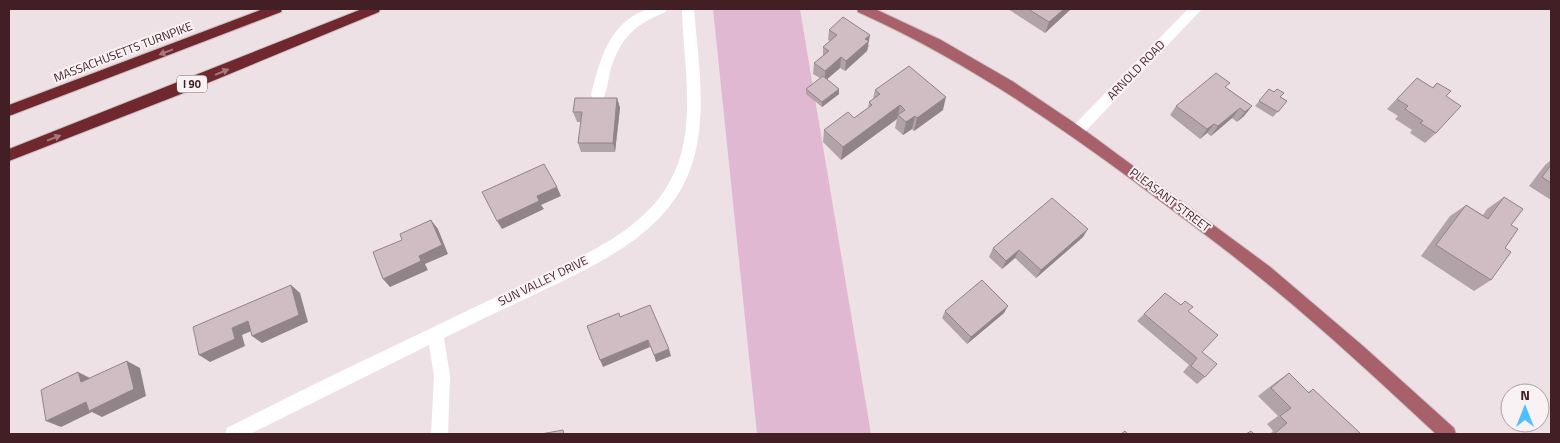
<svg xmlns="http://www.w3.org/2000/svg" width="1560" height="443" viewBox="0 0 1560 443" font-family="'Titillium Web',sans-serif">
  <rect width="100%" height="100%" fill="#eee1e5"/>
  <polygon fill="#e1b8d1" points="713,9 800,9 871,434 757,434"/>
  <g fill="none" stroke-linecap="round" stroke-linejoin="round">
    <g stroke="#cac0c2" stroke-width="2">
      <path id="major" d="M857,9H875L941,40L1012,81L1079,126L1269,266L1363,346L1454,428L1456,434H1436C1378,380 1320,326 1258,276C1218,243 1176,213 1135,182C1047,117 958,57 858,12Z"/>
    </g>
    <g stroke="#cac0c2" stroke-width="2">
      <g id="highway">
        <polygon points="263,9 282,9 281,12 9,116 9,105"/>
        <polygon points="362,9 380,9 379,12 181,94 9,161 9,149"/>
      </g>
    </g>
    <g fill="#fff" fill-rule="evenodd">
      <path d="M648,9H667L666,12C634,24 619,40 610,72C608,81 607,91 603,99H593L591,95C600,59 609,22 648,9Z"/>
      <path d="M682,9H694C698,59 708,115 692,164C670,233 599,263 540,292C508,307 476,322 444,338L450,376L448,434H431L434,376L429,345L250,434H225L227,428C290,396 353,365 417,335C452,318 487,301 522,285C573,260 640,235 669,183C699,132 683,64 682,9Z"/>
      <polygon points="1188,9 1202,9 1082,135 1072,135 1070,131 1072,127"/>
    </g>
    <use href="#major" fill="#a8606b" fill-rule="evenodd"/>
    <use href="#highway" fill="#70272e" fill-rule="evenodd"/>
  </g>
  <g fill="#b2a3a8">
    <polygon points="1008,9 1071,9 1045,33"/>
    <polygon points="829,30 869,45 867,51 845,71 840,68 827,79 839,94 822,107 806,94 806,89 820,78 813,74 814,63 823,56 823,47 830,41 828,40"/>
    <polygon points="1417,78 1432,88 1437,83 1446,96 1436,133 1425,143 1410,133 1412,130 1395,119 1398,116 1387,109"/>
    <polygon points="1227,88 1252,106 1244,116 1237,122 1232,118 1211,136 1207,133 1200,139 1170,115 1176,106"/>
    <polygon points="1269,89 1287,101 1273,117 1255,106"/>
    <polygon points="875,90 943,110 914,131 912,129 903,135 895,128 897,119 841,160 823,142 824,130 854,118 868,108 869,102 873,99"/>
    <polygon points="617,98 620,108 615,152 581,152 578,143 581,122 577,122 573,112"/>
    <polygon points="1551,160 1551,200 1529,186 1545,165"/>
    <polygon points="1504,197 1511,225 1505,248 1491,280 1474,291 1421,256 1450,216 1466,205 1483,215 1487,209"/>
    <polygon points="1083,237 1036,278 1015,258 1002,269 989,257 993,248"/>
    <polygon points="1165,293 1188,311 1202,352 1205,377 1197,384 1183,372 1189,365 1137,321"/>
    <polygon points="945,311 1004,313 967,344 942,318"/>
    <polygon points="1289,373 1308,392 1313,389 1361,434 1270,434 1273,431 1267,424 1278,416 1258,396 1276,382"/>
  </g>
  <g fill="#918488">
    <polygon points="1064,9 1071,9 1045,33 1049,22"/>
    <polygon points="870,35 867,51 845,71 846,61 865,39"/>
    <polygon points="841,57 840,68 825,81 825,71"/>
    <polygon points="839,89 839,94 822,107 822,102"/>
    <polygon points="946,97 943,110 914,131 917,118"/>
    <polygon points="617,98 620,108 615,152 613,143"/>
    <polygon points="900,105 897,119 841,160 843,147"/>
    <polygon points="1252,106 1244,116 1237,122 1245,112"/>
    <polygon points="1240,108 1232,118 1211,136 1218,126"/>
    <polygon points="915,116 912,129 903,135 906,122"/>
    <polygon points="1214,124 1207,133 1200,139 1207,129"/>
    <polygon points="557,187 561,196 541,205 544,209 502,229 497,221 537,196"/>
    <polygon points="431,220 438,229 448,254 425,264 428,270 390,287 383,279 419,256"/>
    <polygon points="1088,229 1083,237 1036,278 1041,270"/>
    <polygon points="1019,250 1015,258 1002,269 1006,261"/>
    <polygon points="291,285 300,293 308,322 262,343 252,336"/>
    <polygon points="1008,306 1004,313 967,344 971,337"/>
    <polygon points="248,321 258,328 242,335 245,346 210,362 199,355 232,328"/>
    <polygon points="648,340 650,347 603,367 600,360"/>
    <polygon points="669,349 671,356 656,362 654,355"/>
    <polygon points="127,361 140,368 146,396 102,417 92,412 61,427 46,421 86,402"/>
    <polygon points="78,372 92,379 81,382"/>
  </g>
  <g fill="#cfbdc3" stroke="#918488">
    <polygon points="1028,9 1064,9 1049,22"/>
    <polygon points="843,17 870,35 865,39 869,41 846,61 841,57 825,71 814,63 829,51 823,47 837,35 829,30"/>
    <polygon points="909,66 946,97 917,118 915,116 906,122 898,115 905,110 900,105 843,147 824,130 848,112 854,118 872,105 869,102 880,94 875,90"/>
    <polygon points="1216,73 1230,83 1225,87 1252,106 1245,112 1240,108 1218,126 1214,124 1207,129 1176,106"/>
    <polygon points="823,76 839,89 822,102 806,89"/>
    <polygon points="1417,78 1433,88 1437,83 1451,91 1446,96 1461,106 1436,133 1420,123 1423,121 1405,109 1408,106 1397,99"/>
    <polygon points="1269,89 1274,92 1277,89 1284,93 1280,97 1287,101 1278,112 1259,101"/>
    <polygon points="575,98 617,98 613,143 578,143 582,112 573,112"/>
    <polygon points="544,164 557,187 537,196 539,201 497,221 482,192"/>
    <polygon points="1551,165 1551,183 1542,177"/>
    <polygon points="1504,197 1523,209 1511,225 1518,229 1505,248 1511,252 1491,280 1436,245 1466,205 1488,219"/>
    <polygon points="1052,198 1088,229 1041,270 1019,250 1006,261 993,248"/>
    <polygon points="431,220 442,245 419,256 421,261 383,279 373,252 402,240 400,234"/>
    <polygon points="982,280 1008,306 971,337 945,311"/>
    <polygon points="291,285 299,315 252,336 248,321 232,328 235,339 199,355 193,327"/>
    <polygon points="1165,293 1181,305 1185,301 1193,307 1188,311 1218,335 1202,352 1217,364 1205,377 1191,366 1197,358 1144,314"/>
    <polygon points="650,305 669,349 654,355 648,340 600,360 587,326 619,313 620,317"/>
    <polygon points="127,361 134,389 89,411 86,402 46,421 41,390 78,372 81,382"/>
    <polygon points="1289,373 1309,393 1313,389 1361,434 1274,434 1287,423 1280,416 1291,408 1271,388"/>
    <polygon points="563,430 564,434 541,434"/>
    <polygon points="1125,431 1128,434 1121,434"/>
    <polygon points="1251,431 1254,434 1246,434"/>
  </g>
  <defs><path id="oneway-solid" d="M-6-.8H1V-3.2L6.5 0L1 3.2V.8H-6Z" transform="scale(1.25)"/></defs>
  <g fill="#a7787e">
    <use href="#oneway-solid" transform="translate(166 52) rotate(159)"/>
    <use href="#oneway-solid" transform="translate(222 72) rotate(-22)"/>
    <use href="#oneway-solid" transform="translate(54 138) rotate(-21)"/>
  </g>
  <g text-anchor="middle" stroke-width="4" stroke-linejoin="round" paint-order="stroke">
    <rect fill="#f9f2f5" stroke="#785e63" stroke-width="1" x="177" y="75.5" width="30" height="17" rx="4"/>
    <g font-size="11" font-weight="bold" fill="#411f24">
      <text x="192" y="88">I 90</text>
    </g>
    <g font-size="12" fill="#411f24" stroke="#f9f2f5">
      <text transform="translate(123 52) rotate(-21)" y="4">MASSACHUSETTS TURNPIKE</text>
      <text transform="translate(1136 70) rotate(-46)" y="4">ARNOLD ROAD</text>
      <text transform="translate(1170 200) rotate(37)" y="4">PLEASANT STREET</text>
      <text transform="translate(543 281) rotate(-26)" y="4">SUN VALLEY DRIVE</text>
    </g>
  </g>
  <rect width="1560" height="443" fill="none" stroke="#411f24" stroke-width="20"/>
  <g transform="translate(1525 408)"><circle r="24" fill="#f9f2f5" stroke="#af9ea1"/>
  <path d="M0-4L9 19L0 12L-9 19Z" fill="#4ebfff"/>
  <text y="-8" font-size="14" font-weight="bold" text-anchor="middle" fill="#411f24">N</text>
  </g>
</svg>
